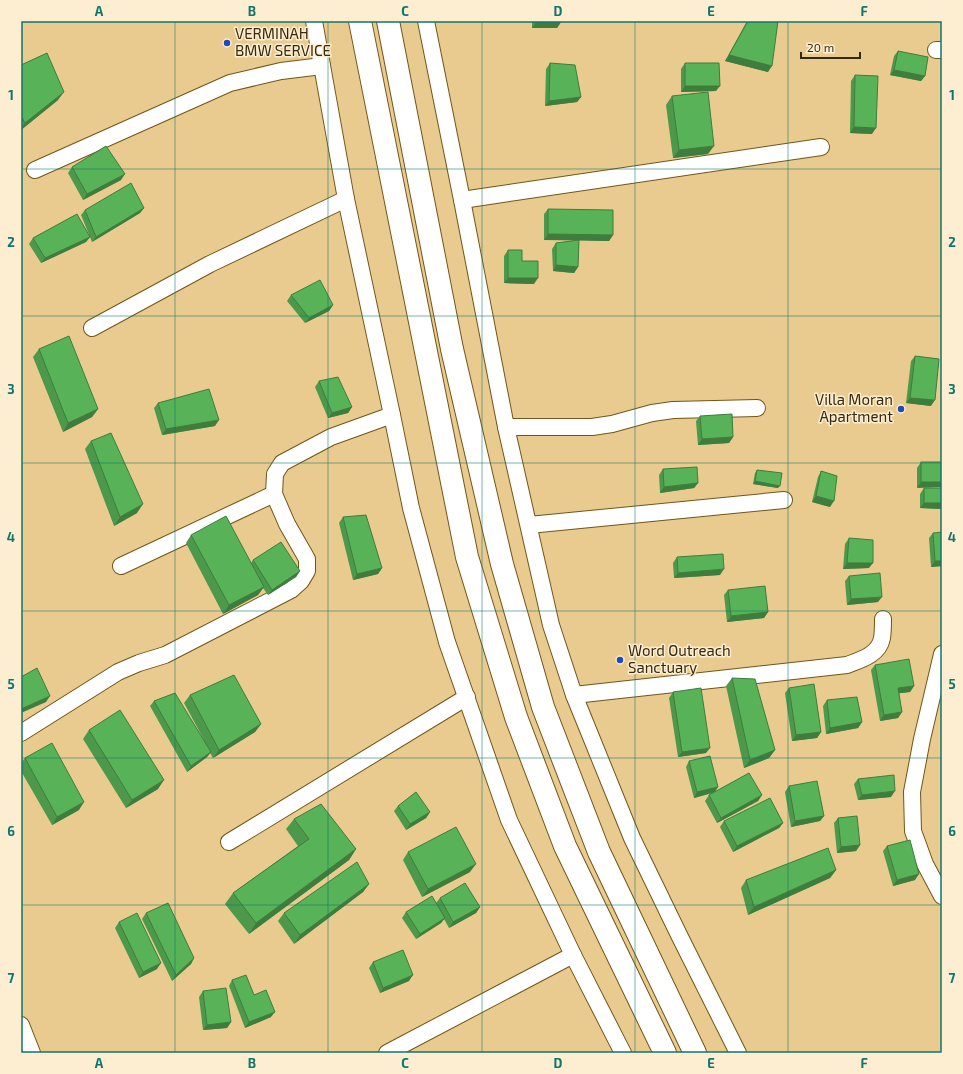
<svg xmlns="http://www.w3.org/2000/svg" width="963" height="1074" viewBox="0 0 963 1074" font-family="'Exo 2',sans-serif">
  <rect width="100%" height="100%" fill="#eacb8f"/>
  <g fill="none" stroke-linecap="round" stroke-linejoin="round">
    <g stroke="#715518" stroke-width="18">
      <g id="minor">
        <polyline points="314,21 346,199 392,415 411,508 447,642 509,820 573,955 623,1053"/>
        <polyline points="426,21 462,200 506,427 551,625 574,695 632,838 679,935 738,1053"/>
        <polyline points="936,50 942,50"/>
        <polyline points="35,170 230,83 281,71 322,66"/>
        <polyline points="462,200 821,147"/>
        <polyline points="92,328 210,264 346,199"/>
        <polyline points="506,427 592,427 612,424 652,413 673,410 757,408"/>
        <polyline points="529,525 784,500"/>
        <polyline points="121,566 274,494"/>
        <polyline points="942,654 922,739 912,792 913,831 925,864 942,896"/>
        <path d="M574,695L847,665C860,660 879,655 882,638C883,632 883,625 883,619"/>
        <polyline points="21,733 118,672 139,663 165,655 291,590 301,581 307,571 307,559 287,524 274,494 275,474 282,463 331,437 392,415"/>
        <polyline points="229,842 467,697"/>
        <polyline points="21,1025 32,1053"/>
        <polyline points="387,1053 573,955"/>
      </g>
    </g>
    <g stroke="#715518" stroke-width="24">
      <g id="trunk">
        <polyline points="360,21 467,557 516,717 565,846 665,1053"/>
        <polyline points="388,21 452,349 502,564 543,707 599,852 695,1053"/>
      </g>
    </g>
    <use href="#minor" stroke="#fff" stroke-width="16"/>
    <use href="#trunk" stroke="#fff" stroke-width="22"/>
  </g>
  <g fill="#4c994b">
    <polygon points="532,21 561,21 561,22 557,28 532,28"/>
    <polygon points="747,21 778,21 768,72 725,61"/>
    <polygon points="898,51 925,76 921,81 890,75 894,56"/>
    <polygon points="550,63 581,97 577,102 545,106 546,69"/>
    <polygon points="685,63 716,91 681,92 681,69"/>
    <polygon points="21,65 58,100 21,130"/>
    <polygon points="855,75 872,134 850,133 851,81"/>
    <polygon points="672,96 708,154 673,158 666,105"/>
    <polygon points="72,167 121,180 83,200 68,173"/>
    <polygon points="144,208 140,213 92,242 81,215 85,210"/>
    <polygon points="548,209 613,235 609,241 579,240 578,267 574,273 553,271 552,249 556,243 579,240 544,240 544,214"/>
    <polygon points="90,237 86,242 41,263 29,244 33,238"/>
    <polygon points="508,250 522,261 534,284 504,283 504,256"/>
    <polygon points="291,295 333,305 329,311 305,323 287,301"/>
    <polygon points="39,349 98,409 92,417 63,432 33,357"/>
    <polygon points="915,356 931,406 906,403 911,361"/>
    <polygon points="319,381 352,407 348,413 328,418 315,387"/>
    <polygon points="158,403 215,426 162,435 154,408"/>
    <polygon points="700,416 733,437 729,443 698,445 696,421"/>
    <polygon points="91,441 137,513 114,526 85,449"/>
    <polygon points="921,462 942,462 917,488 917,468"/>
    <polygon points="663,469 698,483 694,488 660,493 659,475"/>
    <polygon points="757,470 778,488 753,484 755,473"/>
    <polygon points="821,471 830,507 812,502 818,477"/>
    <polygon points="924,488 942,488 942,509 920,508 920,494"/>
    <polygon points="343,517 382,568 378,574 353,580 339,523"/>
    <polygon points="933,533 942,566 931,567 929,538"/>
    <polygon points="191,535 251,563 253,560 300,571 296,577 268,595 263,588 258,595 223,614 186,543"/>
    <polygon points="849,538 869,568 843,569 845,544"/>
    <polygon points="677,557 720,575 674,578 673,563"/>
    <polygon points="849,576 878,602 847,605 845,581"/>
    <polygon points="728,590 768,612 764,618 727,622 724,595"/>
    <polygon points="875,665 914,686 910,692 899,693 902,712 898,718 880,721 871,670"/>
    <polygon points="732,678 775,750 769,758 744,768 726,686"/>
    <polygon points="789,688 821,732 817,738 792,741 785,693"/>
    <polygon points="673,692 706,753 678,757 669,698"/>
    <polygon points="190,695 261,724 255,732 213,758 210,753 207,757 187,772 150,706 154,701 204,740 184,703"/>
    <polygon points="827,700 862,722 858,728 826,734 823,706"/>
    <polygon points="89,730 158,789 126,808 83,739"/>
    <polygon points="25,758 79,810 52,825 21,771 21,763"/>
    <polygon points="689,761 718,787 715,792 762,795 758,801 717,823 705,801 709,795 713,793 694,798 686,767"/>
    <polygon points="858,779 891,797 858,800 854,784"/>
    <polygon points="789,786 824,816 820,821 791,827 785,792"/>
    <polygon points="398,806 430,812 426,818 406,830 394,811"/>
    <polygon points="838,818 860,845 856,851 837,853 834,823"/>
    <polygon points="294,819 356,849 349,860 249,934 225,904 233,893 298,846 286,829"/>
    <polygon points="724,821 783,823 779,828 733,852 720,827"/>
    <polygon points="887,846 915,880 893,886 883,851"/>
    <polygon points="408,852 470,872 422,897 403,860"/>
    <polygon points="836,870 830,878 748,915 741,888 746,880"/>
    <polygon points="369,884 363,892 294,944 278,921 284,913"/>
    <polygon points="440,898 480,907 476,913 449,928 444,919 441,923 416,939 402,918 406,912 436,903"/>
    <polygon points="146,913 194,958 191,964 172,981 142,919"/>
    <polygon points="119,922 157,969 139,978 115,928"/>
    <polygon points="373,962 409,981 380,993 369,968"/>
    <polygon points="232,980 254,995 271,1017 245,1028 229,986"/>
    <polygon points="203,991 231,1022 227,1028 203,1030 199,997"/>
  </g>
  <g fill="#3e7d3d">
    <polygon points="536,22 561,22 557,28 532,28"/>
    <polygon points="729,55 772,66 768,72 725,61"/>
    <polygon points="894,70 925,76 921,81 890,75"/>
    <polygon points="685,86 720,86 716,91 681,92"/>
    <polygon points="64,92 58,100 21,130 21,129 25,123"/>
    <polygon points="581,97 577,102 545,106 549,101"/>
    <polygon points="854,127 876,128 872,134 850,133"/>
    <polygon points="714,146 708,154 673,158 679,150"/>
    <polygon points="125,174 121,180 83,200 87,194"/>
    <polygon points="144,208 140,213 92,242 96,237"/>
    <polygon points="548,234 613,235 609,241 544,240"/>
    <polygon points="90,237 86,242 41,263 45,258"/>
    <polygon points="556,265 578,267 574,273 553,271"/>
    <polygon points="508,278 538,278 534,284 504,283"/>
    <polygon points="333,305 329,311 305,323 309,318"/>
    <polygon points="910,398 935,400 931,406 906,403"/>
    <polygon points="352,407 348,413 328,418 332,413"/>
    <polygon points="98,409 92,417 63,432 68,423"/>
    <polygon points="219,420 215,426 162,435 166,429"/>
    <polygon points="733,437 729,443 698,445 702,439"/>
    <polygon points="755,481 780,486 778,488 753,484"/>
    <polygon points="921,482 942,482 942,487 917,488"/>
    <polygon points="698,483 694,488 660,493 664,487"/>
    <polygon points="816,496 834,501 830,507 812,502"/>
    <polygon points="924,503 942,503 942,509 920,508"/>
    <polygon points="143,504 137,513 114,526 120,517"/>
    <polygon points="935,561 942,561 942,566 931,567"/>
    <polygon points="847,563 873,563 869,568 843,569"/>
    <polygon points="382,568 378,574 353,580 357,574"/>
    <polygon points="724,569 720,575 674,578 678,573"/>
    <polygon points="300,571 296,577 268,595 272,590"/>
    <polygon points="264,587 258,595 223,614 229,605"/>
    <polygon points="882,597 878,602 847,605 851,599"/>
    <polygon points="768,612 764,618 727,622 731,616"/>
    <polygon points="914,686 910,692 894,694 898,688"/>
    <polygon points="50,696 46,702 21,713 21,709"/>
    <polygon points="902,712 898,718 880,721 884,715"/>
    <polygon points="862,722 858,728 826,734 830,728"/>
    <polygon points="261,724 255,732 213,758 219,750"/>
    <polygon points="821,732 817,738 792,741 796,735"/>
    <polygon points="710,748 706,753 678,757 682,752"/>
    <polygon points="775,750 769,758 744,768 750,760"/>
    <polygon points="211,752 207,757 187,772 191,766"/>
    <polygon points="164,780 158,789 126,808 132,800"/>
    <polygon points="718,787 714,792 694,798 697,792"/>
    <polygon points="895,791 891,797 858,800 862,795"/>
    <polygon points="762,795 758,801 717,823 721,818"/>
    <polygon points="84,802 79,810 52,825 57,817"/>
    <polygon points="430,812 426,818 406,830 410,824"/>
    <polygon points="824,816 820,821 791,827 795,821"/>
    <polygon points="783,823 779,828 733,852 737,846"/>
    <polygon points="860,845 856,851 837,853 841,847"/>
    <polygon points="356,849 349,860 249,934 256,923"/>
    <polygon points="476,864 470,872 422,897 428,889"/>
    <polygon points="836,870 830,878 748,915 754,907"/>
    <polygon points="919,874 915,880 893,886 897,880"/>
    <polygon points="369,884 363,892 294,944 300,935"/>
    <polygon points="480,907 476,913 449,928 453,922"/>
    <polygon points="445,918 441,923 416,939 420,934"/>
    <polygon points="194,958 191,964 172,981 176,975"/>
    <polygon points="161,963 157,969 139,978 143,972"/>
    <polygon points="413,975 409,981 380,993 383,988"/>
    <polygon points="275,1012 271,1017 245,1028 249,1022"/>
    <polygon points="231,1022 227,1028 203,1030 207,1025"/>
  </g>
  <g fill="#58b257" stroke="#3e7d3d">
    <rect x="536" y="21" width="25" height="1"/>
    <polygon points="748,21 778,21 772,66 729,55"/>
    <polygon points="898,51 928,57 925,76 894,70"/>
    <polygon points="47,53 64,92 25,123 21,116 21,65"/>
    <polygon points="550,63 575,65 581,97 549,101"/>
    <polygon points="685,63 719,63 720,86 685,86"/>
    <polygon points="855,75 878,76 876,128 854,127"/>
    <polygon points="708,92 714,146 679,150 672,96"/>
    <polygon points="106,146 125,174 87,194 72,167"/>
    <polygon points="131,183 144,208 96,237 85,210"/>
    <polygon points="548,209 613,210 613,235 548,234"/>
    <polygon points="77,214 90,237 45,258 33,238"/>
    <polygon points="579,240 578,267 556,265 556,243"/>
    <polygon points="508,250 522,250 522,261 538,261 538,278 508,278"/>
    <polygon points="320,280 333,305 309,318 291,295"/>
    <polygon points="69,336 98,409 68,423 39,349"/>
    <polygon points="915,356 939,359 935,400 910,398"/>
    <polygon points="338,377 352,407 332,413 319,381"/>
    <polygon points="209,389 219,420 166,429 158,403"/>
    <polygon points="732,414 733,437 702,439 700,416"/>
    <polygon points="111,433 143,504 120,517 91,441"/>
    <rect x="921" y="462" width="21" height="20"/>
    <polygon points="697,467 698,483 664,487 663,469"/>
    <polygon points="757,470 782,473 780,486 755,481"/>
    <polygon points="821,471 837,476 834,501 816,496"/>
    <rect x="924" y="488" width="18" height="15"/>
    <polygon points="366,515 382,568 357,574 343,517"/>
    <polygon points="226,516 264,587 229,605 191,535"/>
    <polygon points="942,532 942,561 935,561 933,533"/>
    <polygon points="849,538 873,540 873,563 847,563"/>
    <polygon points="281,542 300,571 272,590 253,560"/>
    <polygon points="723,554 724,569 678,573 677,557"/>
    <polygon points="880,573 882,597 851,599 849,576"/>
    <polygon points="765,586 768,612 731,616 728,590"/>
    <polygon points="909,659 914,686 898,688 902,712 884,715 875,665"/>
    <polygon points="37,668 50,696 21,709 21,677"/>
    <polygon points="234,675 261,724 219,750 190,695"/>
    <polygon points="732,678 755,679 775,750 750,760"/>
    <polygon points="814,684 821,732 796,735 789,688"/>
    <polygon points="701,688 710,748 682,752 673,692"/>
    <polygon points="175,693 211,752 191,766 154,701"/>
    <polygon points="857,697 862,722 830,728 827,700"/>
    <polygon points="120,710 164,780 132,800 89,730"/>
    <polygon points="52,743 84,802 57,817 25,758"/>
    <polygon points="710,756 718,787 697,792 689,761"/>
    <polygon points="749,773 762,795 721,818 709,795"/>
    <polygon points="894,775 895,791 862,795 858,779"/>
    <polygon points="817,781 824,816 795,821 789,786"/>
    <polygon points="416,792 430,812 410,824 398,806"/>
    <polygon points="770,798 783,823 737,846 724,821"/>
    <polygon points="321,804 356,849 256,923 233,893 309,839 294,819"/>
    <polygon points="857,816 860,845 841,847 838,818"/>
    <polygon points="456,827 476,864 428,889 408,852"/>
    <polygon points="910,840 919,874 897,880 887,846"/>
    <polygon points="828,848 836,870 754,907 746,880"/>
    <polygon points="357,862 369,884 300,935 284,913"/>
    <polygon points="465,883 480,907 453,922 440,898"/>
    <polygon points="432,896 445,918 420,934 406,912"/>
    <polygon points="168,903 194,958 176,975 146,913"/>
    <polygon points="137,913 161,963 143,972 119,922"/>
    <polygon points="403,950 413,975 383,988 373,962"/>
    <polygon points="246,975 254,995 266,990 275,1012 249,1022 232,980"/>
    <polygon points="226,988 231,1022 207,1025 203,991"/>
  </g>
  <path fill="none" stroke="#0f766e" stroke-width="1" stroke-opacity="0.55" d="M175,21V1053M328,21V1053M482,21V1053M635,21V1053M788,21V1053M21,169H942M21,316H942M21,463H942M21,611H942M21,758H942M21,905H942"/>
  <g fill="#1d4cb9" stroke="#feeed1" stroke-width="1.5">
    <circle cx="227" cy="43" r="4"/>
    <circle cx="901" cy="409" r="4"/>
    <circle cx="620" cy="660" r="4"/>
  </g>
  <g text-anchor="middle" stroke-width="3" stroke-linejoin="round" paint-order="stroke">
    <g font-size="15" fill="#342810" stroke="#feeed1" text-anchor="start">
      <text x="235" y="39">VERMINAH<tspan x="235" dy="17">BMW SERVICE</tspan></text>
      <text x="893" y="405" text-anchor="end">Villa Moran<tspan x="893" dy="17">Apartment</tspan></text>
      <text x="628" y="656">Word Outreach<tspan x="628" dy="17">Sanctuary</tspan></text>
    </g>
  </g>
  <rect width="963" height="1074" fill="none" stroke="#feeed1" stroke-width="44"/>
  <path d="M801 52v6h59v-6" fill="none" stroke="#342810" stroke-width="2"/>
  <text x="807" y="52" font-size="12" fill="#342810" stroke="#feeed1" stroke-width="3" paint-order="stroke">20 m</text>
  <rect x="22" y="22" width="919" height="1030" fill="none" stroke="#0f766e" stroke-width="1.5"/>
  <g font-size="13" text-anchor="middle" font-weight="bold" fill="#0f766e">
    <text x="99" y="16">A</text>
    <text x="252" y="16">B</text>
    <text x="405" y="16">C</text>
    <text x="558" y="16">D</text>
    <text x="711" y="16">E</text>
    <text x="864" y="16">F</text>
    <text x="11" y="100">1</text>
    <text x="952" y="100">1</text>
    <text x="11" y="247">2</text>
    <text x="952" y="247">2</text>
    <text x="11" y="394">3</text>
    <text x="952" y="394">3</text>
    <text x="11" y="542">4</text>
    <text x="952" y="542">4</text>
    <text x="11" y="689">5</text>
    <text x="952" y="689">5</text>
    <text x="11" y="836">6</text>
    <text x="952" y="836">6</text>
    <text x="11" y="983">7</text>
    <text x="952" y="983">7</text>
    <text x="99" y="1068">A</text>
    <text x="252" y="1068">B</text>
    <text x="405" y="1068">C</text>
    <text x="558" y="1068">D</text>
    <text x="711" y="1068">E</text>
    <text x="864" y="1068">F</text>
  </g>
</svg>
